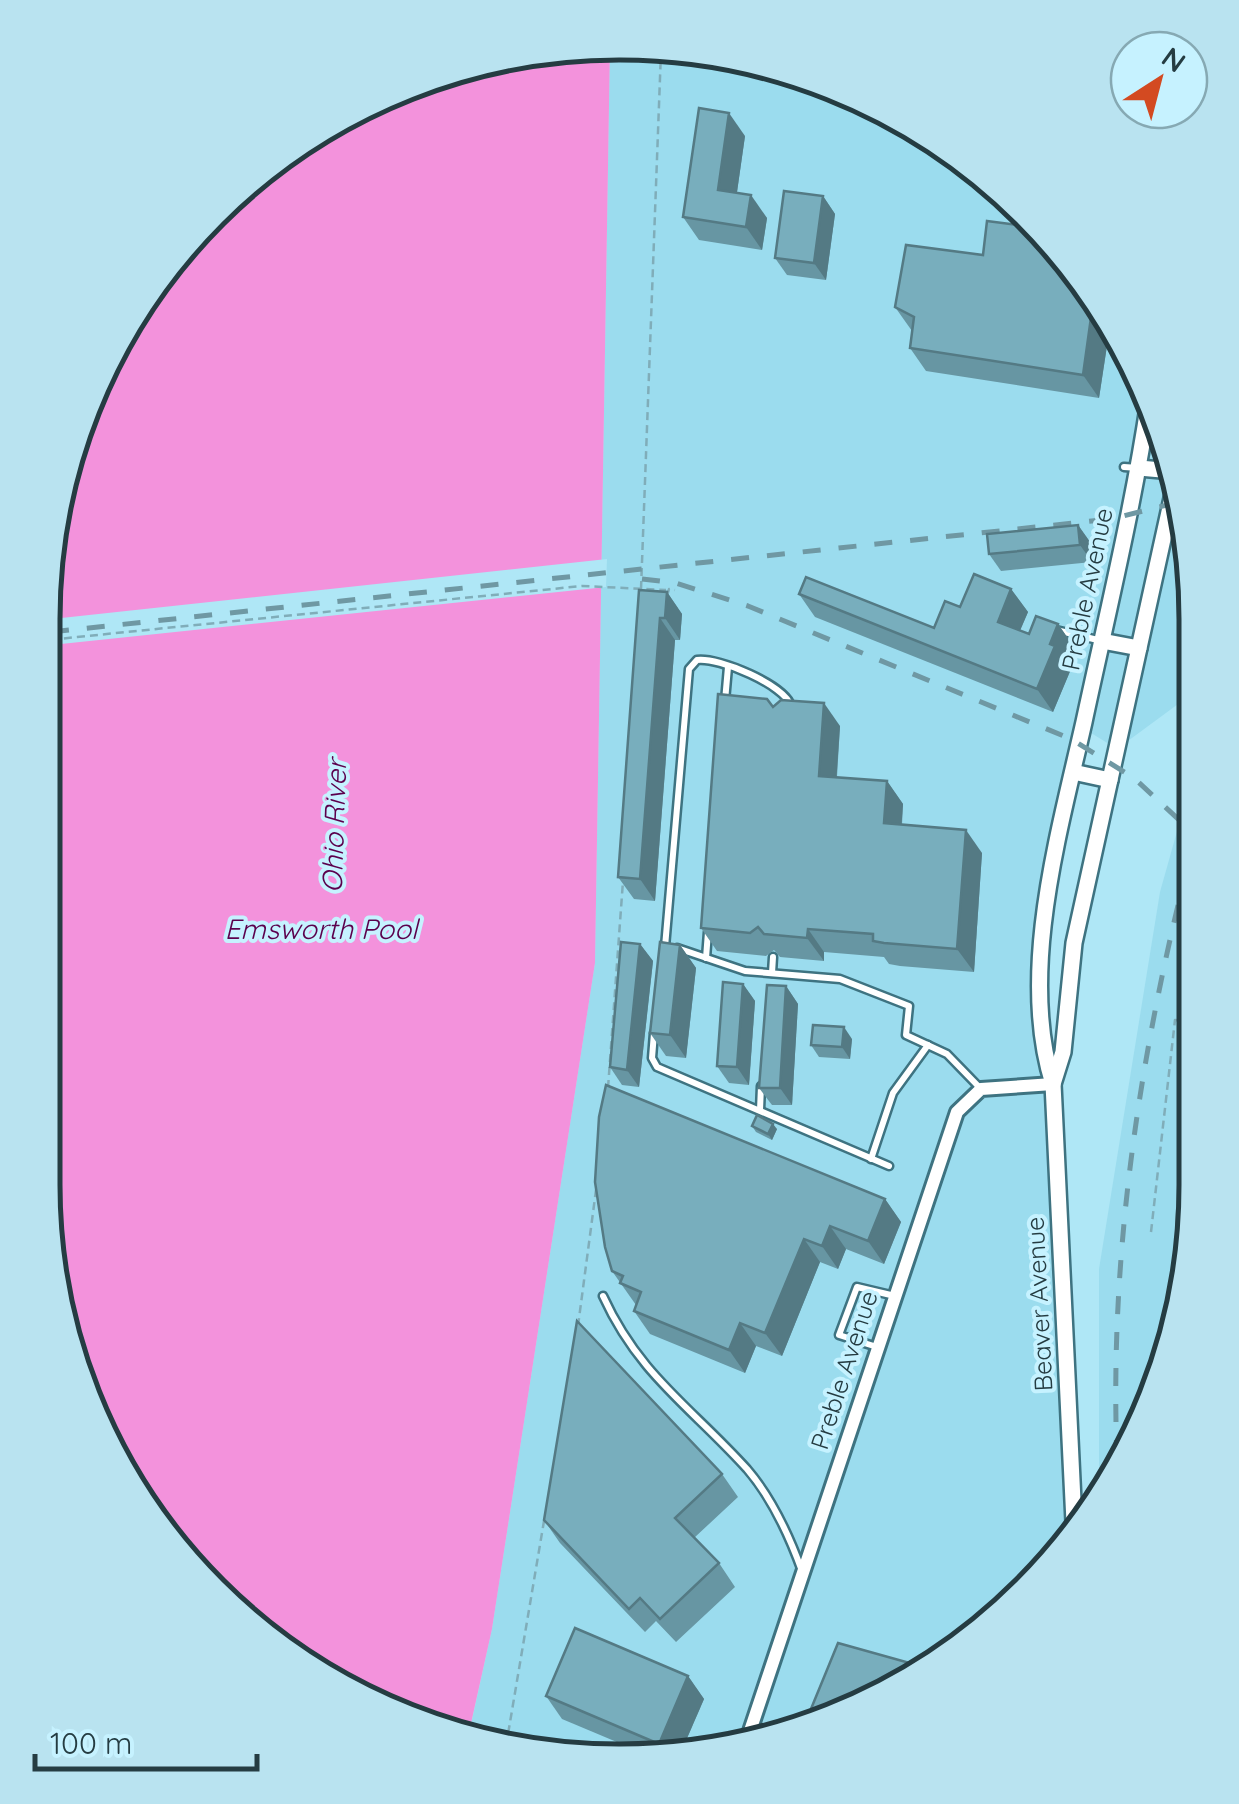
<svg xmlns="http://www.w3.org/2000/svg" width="1239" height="1804" viewBox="0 0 1239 1804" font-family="Quicksand,sans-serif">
  <rect width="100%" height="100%" fill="#afe7f6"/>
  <g fill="#9bdcee">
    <polygon points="620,43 841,87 1028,212 1137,364 1186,507 1189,696 1117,749 1083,728 1042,969 1074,1522 1027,1593 875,1702 732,1751 545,1757 475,1738 470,1729 492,1629 595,963 610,45"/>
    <polygon points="1190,785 1196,1184 1152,1406 1099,1485 1099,1269 1160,892"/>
  </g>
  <polygon fill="#f392dc" points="610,45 595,963 492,1629 470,1728 475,1738 398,1717 239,1619 139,1505 62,1334 43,1184 53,507 120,332 212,211 399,86"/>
  <polygon fill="#afe7f6" points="607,559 606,587 61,644 59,637 51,638 52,619"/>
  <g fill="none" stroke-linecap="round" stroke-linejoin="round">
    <g stroke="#3e7381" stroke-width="11">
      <g id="service">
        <polyline points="1124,467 1138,468"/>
        <polyline points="1056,630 1102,641"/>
        <polyline points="725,701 728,667"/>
        <path d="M665,947L689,669L697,660C719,657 785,685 791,706"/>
        <polyline points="677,948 745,971 840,979 909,1006 906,1035 947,1054 981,1089"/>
        <polyline points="706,958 708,932"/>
        <polyline points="772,973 773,957"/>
        <polyline points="654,1033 652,1058 657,1067 889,1166"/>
        <polyline points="760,1110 761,1086"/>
        <polyline points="871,1159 893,1093 928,1045"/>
        <path d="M603,1296C639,1375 691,1407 747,1469C772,1498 789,1535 802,1571"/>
        <polyline points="877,1347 839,1335 857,1287 895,1296"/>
      </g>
    </g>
    <g stroke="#3e7381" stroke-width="18">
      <polyline id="minor" points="745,1746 957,1112 981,1089 1053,1084"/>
    </g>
    <g stroke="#3e7381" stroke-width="20">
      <g id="tertiary">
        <polyline points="1139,468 1173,471"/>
        <polyline points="1102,641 1139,648"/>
        <polyline points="1073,772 1110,780"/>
        <polyline points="1053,1084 1063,1052 1074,943 1176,480"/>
        <path d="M1074,1522L1053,1084C1018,973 1059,833 1084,722C1107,615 1133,509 1149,401"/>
      </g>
    </g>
    <g stroke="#80adb9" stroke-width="2.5" stroke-dasharray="8 5" stroke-linecap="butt">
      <polyline points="641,589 661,51"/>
      <polyline points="667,596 669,589 675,590"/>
      <polyline points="51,640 77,637"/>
      <polyline points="608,1088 623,881"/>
      <polyline points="1151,1232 1175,1020 1194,1021"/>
      <polyline points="578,1326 596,1190"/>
      <polyline points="506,1746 544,1521"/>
    </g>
    <use href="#service" stroke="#fff" stroke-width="6"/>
    <use href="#minor" stroke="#fff" stroke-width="12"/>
    <use href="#tertiary" stroke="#fff" stroke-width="15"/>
    <g stroke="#6f98a3" stroke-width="5" stroke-dasharray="18 18" stroke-linecap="butt">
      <polyline points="642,579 676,583 748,606 1071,739 1134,778 1191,831"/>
      <polyline points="51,632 1111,519 1183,501"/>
      <polyline points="1174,1298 1185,1081"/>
      <path d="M1117,1458C1109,1255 1140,1050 1191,853"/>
    </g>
    <polyline stroke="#80adb9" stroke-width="2.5" stroke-dasharray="8 5" stroke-linecap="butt" points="77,637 582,586 666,590"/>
  </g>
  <g fill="#6796a3">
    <polygon points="745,136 737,192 767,218 762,250 699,240 683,217"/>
    <polygon points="982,181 1011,201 994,198"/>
    <polygon points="823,196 835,214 826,280 787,275 775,258"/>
    <polygon points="1040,228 1110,326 1099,398 926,371 910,348 912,331 895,307 983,255"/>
    <polygon points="1078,525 1090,542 1092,562 1001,571 989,554"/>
    <polygon points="1011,589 1028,612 1020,630 1029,634 1058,624 1074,647 1067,664 1071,669 1053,712 815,617 799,594 934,628 960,607"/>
    <polygon points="639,590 667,592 682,614 680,640 675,640 655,901 634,899 618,877"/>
    <polygon points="773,707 840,726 837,777 887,781 903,804 902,825 982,853 974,972 900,966 889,964 884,957 824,952 824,961 780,957 774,950 766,956 717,951 701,928"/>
    <polygon points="640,944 653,961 639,1087 622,1085 610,1067"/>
    <polygon points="680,945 696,968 686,1058 666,1056 650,1033"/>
    <polygon points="743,984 755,1001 749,1085 729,1083 717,1066"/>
    <polygon points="786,986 798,1004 792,1105 772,1105 759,1088"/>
    <polygon points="852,1039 850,1059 819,1057 811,1045"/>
    <polygon points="752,1126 777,1129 772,1140 756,1132"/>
    <polygon points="885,1199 901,1222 884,1264 846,1249 838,1269 820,1262 782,1356 756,1346 745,1373 650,1334 634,1311 636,1305 612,1271"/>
    <polygon points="722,1474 738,1497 694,1538 719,1563 735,1587 676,1642 656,1621 645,1632 560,1543 544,1520"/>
    <polygon points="688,1676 704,1699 681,1752 643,1753 562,1719 546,1696"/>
  </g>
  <g fill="#547a84">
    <polygon points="729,113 745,136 734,213 718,190"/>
    <polygon points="751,195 767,218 762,250 746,227"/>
    <polygon points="823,196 835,214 826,280 814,263"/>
    <polygon points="1093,303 1110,326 1099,398 1083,375"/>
    <polygon points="1078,525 1090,542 1092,562 1080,545"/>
    <polygon points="1011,589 1028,612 1014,645 998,622"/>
    <polygon points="667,592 682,614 680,640 665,618"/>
    <polygon points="660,618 675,640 655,901 640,879"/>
    <polygon points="1058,624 1074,647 1067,664 1071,669 1053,712 1037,689 1050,644"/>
    <polygon points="824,703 840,726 835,799 819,776"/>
    <polygon points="887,781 903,804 900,846 884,823"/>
    <polygon points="966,830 982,853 974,972 957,949"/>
    <polygon points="808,929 824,952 824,961 807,938"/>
    <polygon points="640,944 653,961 639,1087 627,1070"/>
    <polygon points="680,945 696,968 686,1058 670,1035"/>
    <polygon points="743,984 755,1001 749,1085 737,1067"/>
    <polygon points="786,986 798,1004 792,1105 780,1088"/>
    <polygon points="844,1027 852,1039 850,1059 842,1047"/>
    <polygon points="773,1124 777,1129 772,1140 768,1134"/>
    <polygon points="885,1199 901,1222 884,1264 868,1241"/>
    <polygon points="830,1226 846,1249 838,1269 822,1246"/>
    <polygon points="804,1239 820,1262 782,1356 765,1333"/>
    <polygon points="740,1323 756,1346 745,1373 729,1350"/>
    <polygon points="688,1676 704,1699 681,1752 665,1753 659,1744"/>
  </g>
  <g fill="#78aebd" stroke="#547a84" stroke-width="2.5">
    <polygon points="699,108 729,113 718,190 751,195 746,227 683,217"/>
    <polygon points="784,191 823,196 814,263 775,258"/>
    <polygon points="987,221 1040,228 1093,303 1083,375 910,348 914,317 895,307 906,245 983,255"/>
    <polygon points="1078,525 1080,545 989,554 987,534"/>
    <polygon points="974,574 1011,589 998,622 1029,634 1036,616 1058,624 1050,644 1055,646 1037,689 799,594 806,577 934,628 945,601 960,607"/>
    <polygon points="639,590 667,592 665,618 660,618 640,879 618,877"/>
    <polygon points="718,694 767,699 773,707 781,700 824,703 819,776 887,781 884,823 966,830 957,949 884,943 873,941 873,934 808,929 807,938 764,934 758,927 750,933 701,928"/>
    <polygon points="621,942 640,944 627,1070 610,1067"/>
    <polygon points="660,942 680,945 670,1035 650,1033"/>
    <polygon points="723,982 743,984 737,1067 717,1066"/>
    <polygon points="767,985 786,986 780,1088 759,1088"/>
    <polygon points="813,1025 844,1027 842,1047 811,1045"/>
    <polygon points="606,1085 885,1199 868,1241 830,1226 822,1246 804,1239 765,1333 740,1323 729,1350 634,1311 641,1292 620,1283 623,1276 612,1271 605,1247 595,1182 599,1117"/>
    <polygon points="757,1115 773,1124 768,1134 752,1126"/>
    <polygon points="577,1321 722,1474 675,1518 719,1563 660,1619 640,1598 629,1609 544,1520"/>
    <polygon points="575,1628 688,1676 659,1744 546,1696"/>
    <polygon points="838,1643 924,1667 875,1702 804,1726"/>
  </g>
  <g text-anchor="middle" stroke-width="8" stroke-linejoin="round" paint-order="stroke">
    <g font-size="25" fill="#253c42" stroke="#c6f2ff">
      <text transform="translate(1087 589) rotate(-78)" y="9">Preble Avenue</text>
      <text transform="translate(1039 1304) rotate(-93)" y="9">Beaver Avenue</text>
      <text transform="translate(844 1370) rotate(-72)" y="9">Preble Avenue</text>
    </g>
    <g font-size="28" font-style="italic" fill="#5b004d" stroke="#c6f2ff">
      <text transform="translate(334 826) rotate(-88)" y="10">Ohio River</text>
      <text x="321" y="939">Emsworth Pool</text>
    </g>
  </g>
  <path d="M0 0H1239V1804H0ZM619 60H620A559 559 0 0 1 1179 619V1185A559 559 0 0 1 620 1744H619A559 559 0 0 1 60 1185V619A559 559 0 0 1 619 60Z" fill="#b9e3f0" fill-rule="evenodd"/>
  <path fill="none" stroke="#253c42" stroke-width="5" d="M619 60H620A559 559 0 0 1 1179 619V1185A559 559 0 0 1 620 1744H619A559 559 0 0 1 60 1185V619A559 559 0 0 1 619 60Z"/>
  <g transform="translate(1159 80) rotate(36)"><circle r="48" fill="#c6f2ff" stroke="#86a9b3" stroke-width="2.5"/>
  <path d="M0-8L18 38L0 25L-18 38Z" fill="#d34a21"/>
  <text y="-15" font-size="28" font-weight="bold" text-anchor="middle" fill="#253c42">N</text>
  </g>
  <path d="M35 1754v15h222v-15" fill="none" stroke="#253c42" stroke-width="5"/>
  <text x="50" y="1754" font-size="30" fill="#253c42" stroke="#c6f2ff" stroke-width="8" paint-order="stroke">100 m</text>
</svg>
